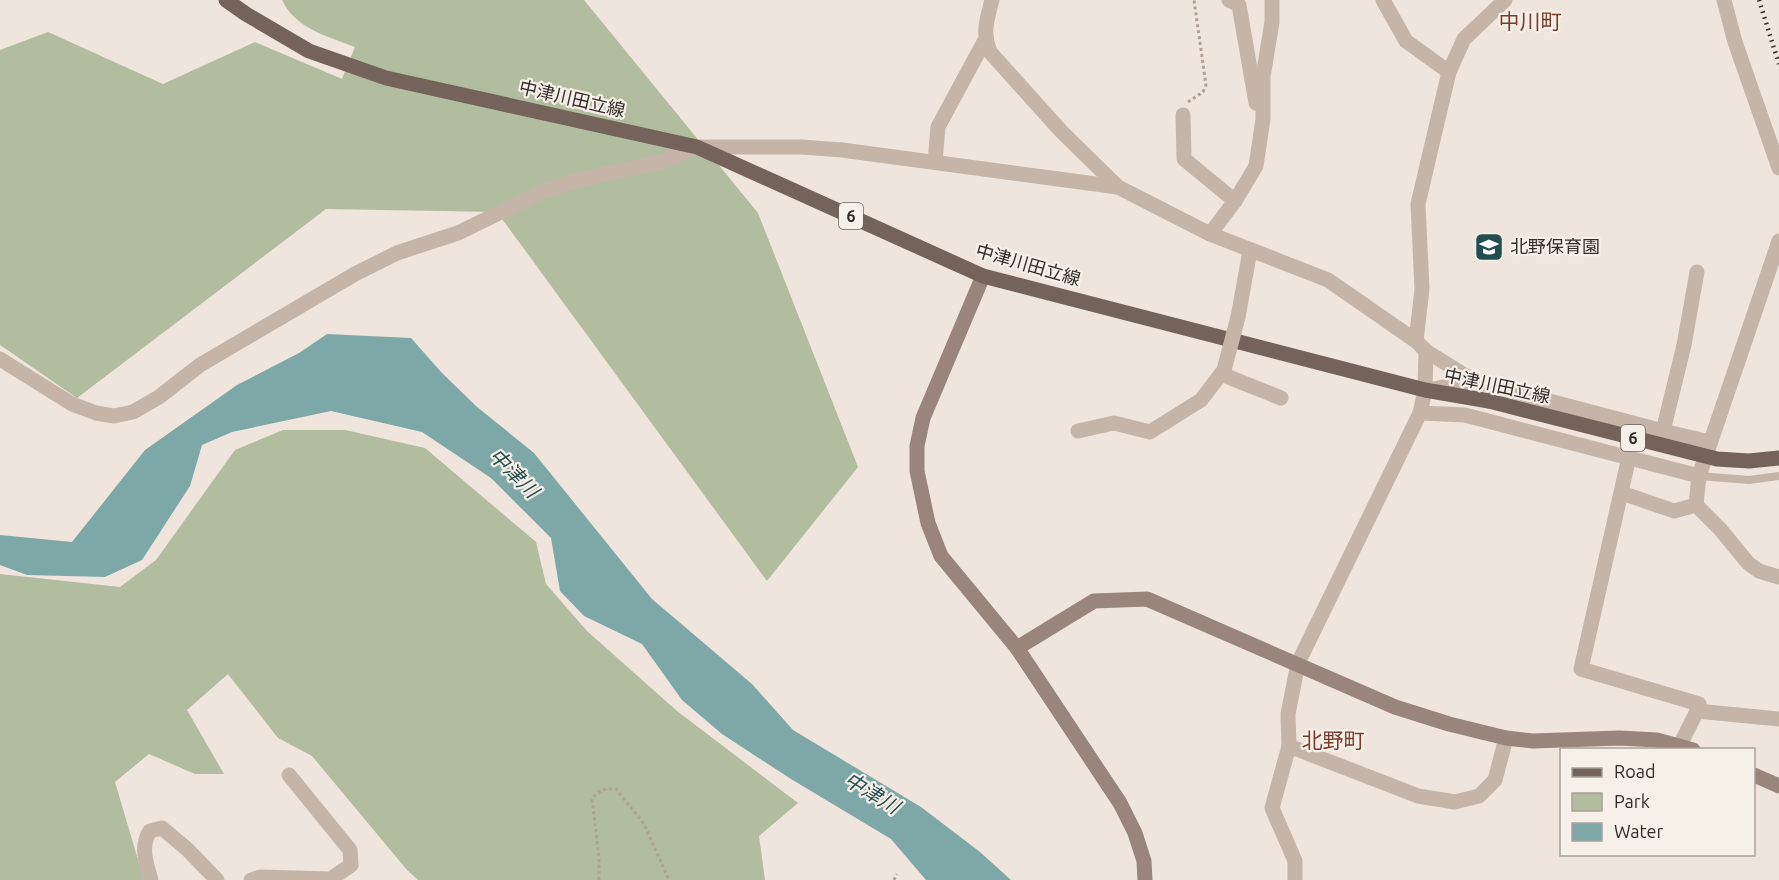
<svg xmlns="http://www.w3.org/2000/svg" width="1779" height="880" viewBox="0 0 1779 880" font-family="Ubuntu,'Noto Sans JP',sans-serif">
  <rect width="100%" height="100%" fill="#efe5dc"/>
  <g fill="#b2bc9e">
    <path d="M282,0H584L758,213L858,467L767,581L497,212L326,209L77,398L0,345V50L48,32L163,84L255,42L342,79L355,47C327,36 296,29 282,0Z"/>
    <polygon points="283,430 345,430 425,448 536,542 546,584 587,631 677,711 798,803 759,836 765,880 418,880 407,870 312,756 278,738 228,674 187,710 224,774 195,774 149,754 115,782 144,880 0,880 0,574 120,587 156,560 235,450"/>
  </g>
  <polygon fill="#7ea8a8" points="327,334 411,338 442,373 476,406 534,453 652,599 752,684 793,730 921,807 980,852 1011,880 926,880 891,839 791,779 722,734 682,700 642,644 584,616 560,591 551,538 491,478 422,432 331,411 232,432 202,445 190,486 142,560 105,577 27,575 0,565 0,535 72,542 145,450 237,385 299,353"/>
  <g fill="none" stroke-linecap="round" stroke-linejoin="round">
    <g stroke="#b1a094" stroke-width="3" stroke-dasharray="3 3" stroke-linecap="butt">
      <polyline points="1188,102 1203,92 1206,85 1194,0"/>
      <path d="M599,880V858L592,799C599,790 605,788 616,789L644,824L669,880"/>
      <polyline points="894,880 897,874"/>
    </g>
    <polyline stroke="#c5b5a9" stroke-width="8" points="1699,476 1749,480 1779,476"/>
    <g stroke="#c5b5a9" stroke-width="15">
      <path d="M992,0C987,19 982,33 990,52L1061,131L1118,187L1210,234L1328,280L1416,341L1426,351L1425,390L1420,413L1298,663L1288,714L1289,746L1272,808L1295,861V880"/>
      <polyline points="1229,0 1239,5 1256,103"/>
      <polyline points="1383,0 1406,41 1449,72"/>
      <polyline points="1724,0 1735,42 1779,168"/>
      <polyline points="1183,115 1184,159 1235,201"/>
      <polyline points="935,162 938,127 985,40"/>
      <polyline points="1210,234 1235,201 1256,166 1263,119 1263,77 1272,22 1272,0"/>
      <polyline points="1779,241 1699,476 1696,505 1720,529 1748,563 1759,571 1779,577"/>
      <polyline points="1238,317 1250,251"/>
      <polyline points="1416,341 1422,289 1418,204 1449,72 1464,39 1505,0"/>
      <polyline points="1426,351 1474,381"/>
      <polyline points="0,359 72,404 96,413 114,416 133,412 159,397 200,365 355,274 397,253 458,233 542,192 578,180 661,162 697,147 802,147 842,150 1118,187"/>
      <polyline points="1221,374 1281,398"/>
      <polyline points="1428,390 1474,381 1663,431 1710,442"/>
      <polyline points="1420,413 1465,415 1699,476"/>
      <polyline points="1078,431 1114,423 1150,432 1201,400 1224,370"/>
      <polyline points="1663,431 1684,345 1697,272"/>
      <polyline points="1629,457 1581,669 1699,704 1697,711"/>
      <polyline points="1622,493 1674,511 1696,505"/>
      <polyline points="1680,745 1697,711 1779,719"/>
      <polyline points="1289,746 1418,796 1455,802 1479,796 1495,780 1506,738"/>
      <path d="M151,880C146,863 140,846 150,831L162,828L187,849L217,880"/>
      <polyline points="251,880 260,877 331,879 351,865 350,850 289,775"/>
    </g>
    <g stroke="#99857b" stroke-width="15">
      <polyline points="983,276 923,418 917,446 917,471 928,523 941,556 1017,648 1120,803 1135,833 1144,861 1145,880"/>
      <polyline points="1017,648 1094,601 1147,599 1395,707 1449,724 1506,738 1533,741 1619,738 1657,740 1693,750"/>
      <polyline points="1754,775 1779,786"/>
    </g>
    <polyline stroke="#74635b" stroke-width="15" points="226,0 246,14 309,51 386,78 697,147 983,276 1425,390 1489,401"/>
    <polyline stroke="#332b28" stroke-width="4.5" stroke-dasharray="1.5 4.5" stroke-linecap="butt" points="1759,0 1779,64"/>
    <polyline stroke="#c5b5a9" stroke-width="15" points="1224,370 1238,317"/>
    <polyline stroke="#74635b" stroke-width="15" points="1489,401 1717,459 1749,461 1779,458"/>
  </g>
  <defs>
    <g id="school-square" transform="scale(1.5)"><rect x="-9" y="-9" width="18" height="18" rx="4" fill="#234e50" stroke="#f7f0e8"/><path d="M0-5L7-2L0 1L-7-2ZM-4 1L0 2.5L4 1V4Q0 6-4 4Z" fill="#fff"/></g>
  </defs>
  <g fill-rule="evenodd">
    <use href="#school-square" x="1489" y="247"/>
  </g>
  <g text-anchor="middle" stroke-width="4.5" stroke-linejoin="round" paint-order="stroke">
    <g fill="#f7f0e8" stroke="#6e6662" stroke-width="1.5">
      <rect x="839" y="203" width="24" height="26" rx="4.5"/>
      <rect x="1621" y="425" width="24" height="26" rx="4.5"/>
    </g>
    <g font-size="16" font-weight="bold" fill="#332b28">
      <text x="851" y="222">6</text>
      <text x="1633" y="444">6</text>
    </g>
    <g font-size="18" fill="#332b28" stroke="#f7f0e8">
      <text transform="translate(572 99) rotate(13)" y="6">中津川田立線</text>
      <text transform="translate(1028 265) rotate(16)" y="6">中津川田立線</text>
      <text transform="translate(1497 386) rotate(12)" y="6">中津川田立線</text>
    </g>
    <g font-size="18" fill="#332b28" stroke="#f7f0e8" text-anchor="start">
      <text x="1510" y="253">北野保育園</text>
    </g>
    <g font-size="20" font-style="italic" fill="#234e50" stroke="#f7f0e8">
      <text transform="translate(514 473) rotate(45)" y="7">中津川</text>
      <text transform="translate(872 793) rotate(31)" y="7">中津川</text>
    </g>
    <g font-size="21" fill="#793c2b" stroke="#f7f0e8">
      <text x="1530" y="29">中川町</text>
      <text x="1333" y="748">北野町</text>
    </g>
  </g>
  <rect x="1560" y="748" width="195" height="108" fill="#f7f0e8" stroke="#a9a19b" stroke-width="1.5"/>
  <rect x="1572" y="768" width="30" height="9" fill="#74635b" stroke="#a9a19b" stroke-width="1.5"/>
  <text x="1614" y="778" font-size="18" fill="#332b28">Road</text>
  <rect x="1572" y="793" width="30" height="18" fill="#b2bc9e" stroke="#a9a19b" stroke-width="1.5"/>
  <text x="1614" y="808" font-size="18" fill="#332b28">Park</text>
  <rect x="1572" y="823" width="30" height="18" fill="#7ea8a8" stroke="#a9a19b" stroke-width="1.5"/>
  <text x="1614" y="838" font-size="18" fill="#332b28">Water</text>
</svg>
